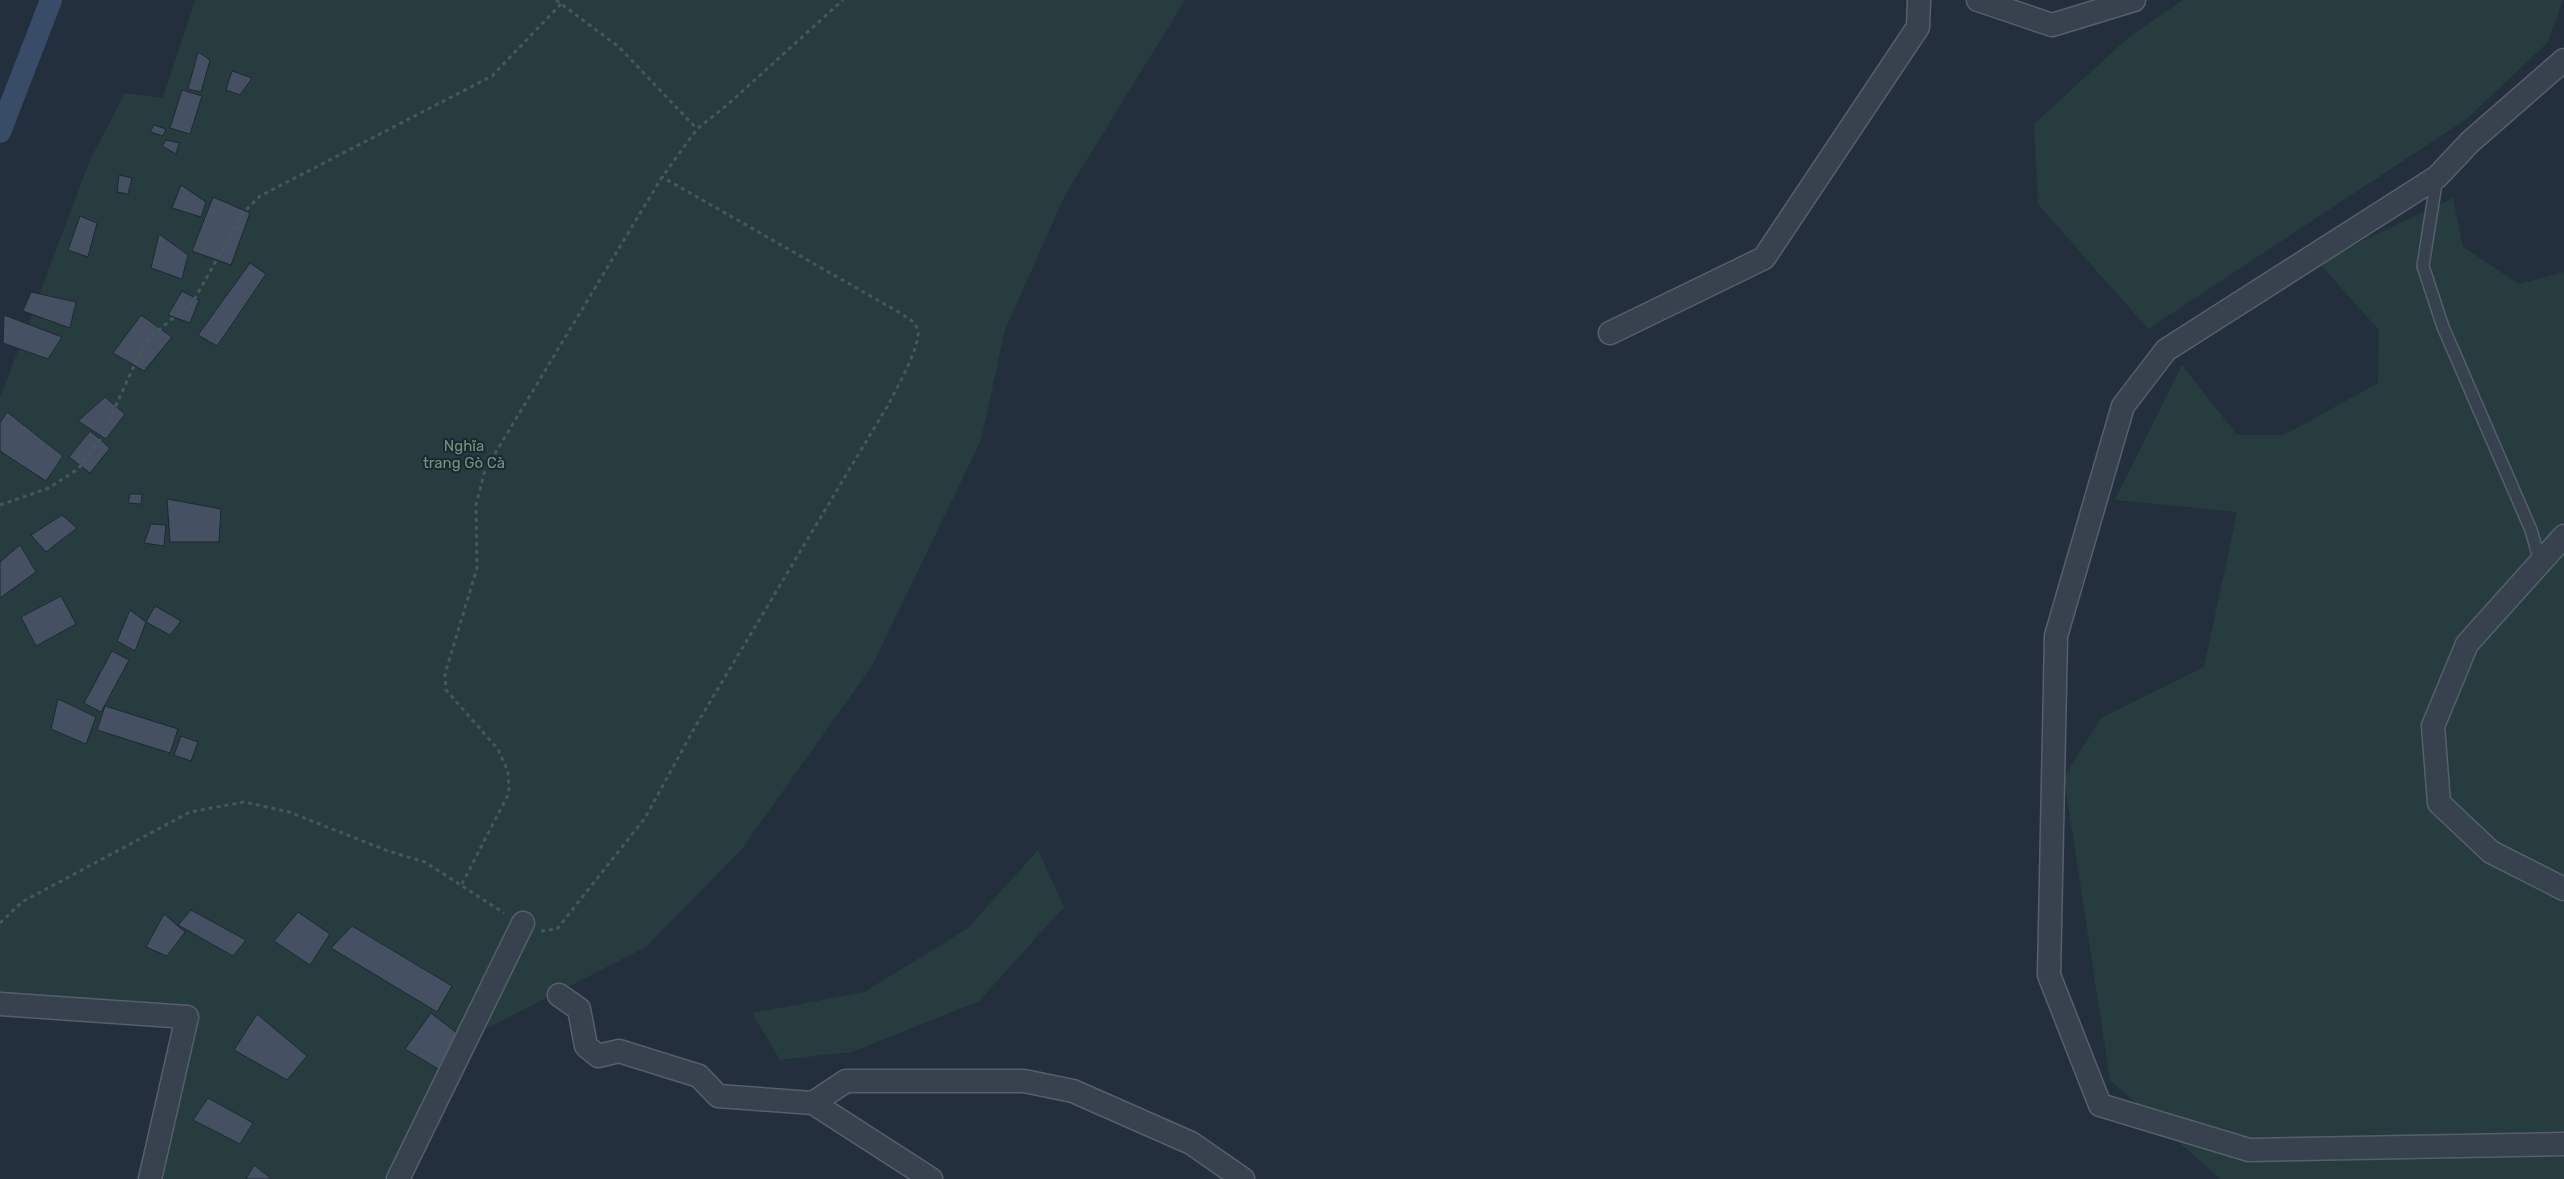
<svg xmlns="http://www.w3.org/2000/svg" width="2564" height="1179" viewBox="0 0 2564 1179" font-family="Rubik,sans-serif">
  <rect width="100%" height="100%" fill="#242f3e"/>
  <g fill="#263c3f">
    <polygon points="195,0 1185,0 1065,195 1005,330 981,440 872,666 741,850 646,947 472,1036 406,1179 136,1179 179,1020 0,1012 0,398 90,160 125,93 163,98"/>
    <polygon points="2183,0 2563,0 2548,42 2468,118 2148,329 2038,204 2034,124 2129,37"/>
    <polygon points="2453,198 2463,247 2519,284 2564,272 2564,1179 2220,1179 2110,1080 2064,777 2101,718 2204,667 2237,512 2115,500 2182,365 2237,435 2284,435 2378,383 2379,330 2318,262"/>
    <polygon points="1038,850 1064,907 979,1001 852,1052 780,1060 752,1013 864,992 967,929"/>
  </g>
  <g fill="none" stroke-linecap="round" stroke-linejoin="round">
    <polyline stroke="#394c67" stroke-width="22" points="0,132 51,0"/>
  </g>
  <g fill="#455162" stroke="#1f2835">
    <polygon points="198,52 210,60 201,92 188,89"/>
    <polygon points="232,71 252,78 240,95 226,90"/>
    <polygon points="182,90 202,96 190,134 170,128"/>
    <polygon points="154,125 166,129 163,136 150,132"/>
    <polygon points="166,140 179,143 176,154 162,146"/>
    <polygon points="119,175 132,178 128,194 117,192"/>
    <polygon points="181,185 206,202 201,217 172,208"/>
    <polygon points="213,197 250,213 231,265 192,251"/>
    <polygon points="80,216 97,223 88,257 68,250"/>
    <polygon points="159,234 188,255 182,279 151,268"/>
    <polygon points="250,263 266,274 217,346 198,335"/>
    <polygon points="182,291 199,300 190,323 168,315"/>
    <polygon points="31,292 76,302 70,328 23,311"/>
    <polygon points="4,315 62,337 48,359 3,343"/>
    <polygon points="141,315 172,337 144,371 113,353"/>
    <polygon points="105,397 125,414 106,439 78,421"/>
    <polygon points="7,412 63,456 46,481 0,451 0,423"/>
    <polygon points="90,431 110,448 90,473 69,457"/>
    <polygon points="130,494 142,494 141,504 128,503"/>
    <polygon points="167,499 221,509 219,542 170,542"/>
    <polygon points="62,515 77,528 46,552 31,535"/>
    <polygon points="151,524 166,525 164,546 144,543"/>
    <polygon points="20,545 36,572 0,598 0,562"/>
    <polygon points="61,596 76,624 36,646 21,617"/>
    <polygon points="155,606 181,621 170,635 146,622"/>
    <polygon points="130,610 146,622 135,651 117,641"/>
    <polygon points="112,651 129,660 101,712 84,703"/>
    <polygon points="58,699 96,717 86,744 51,729"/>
    <polygon points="105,706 178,729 170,753 97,730"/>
    <polygon points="181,736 198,742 191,761 174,755"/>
    <polygon points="191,910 246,940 233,956 178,925"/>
    <polygon points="298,912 330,934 310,965 274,941"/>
    <polygon points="164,914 185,932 167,956 146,947"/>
    <polygon points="352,926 452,986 437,1012 331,948"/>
    <polygon points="431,1013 462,1037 443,1072 405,1049"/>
    <polygon points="257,1014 307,1056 287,1080 234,1050"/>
    <polygon points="208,1098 253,1123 240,1144 193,1120"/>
    <polygon points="254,1165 272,1179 246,1179"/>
  </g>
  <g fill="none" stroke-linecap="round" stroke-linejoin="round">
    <g stroke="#565f6c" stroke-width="14">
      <polyline id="service" points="2437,177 2423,266 2443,327 2531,530 2540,562"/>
    </g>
    <g stroke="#565f6c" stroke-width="25">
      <g id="minor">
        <polyline points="1978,0 2052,25 2134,0"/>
        <polyline points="2564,60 2470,142 2437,177 2166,350 2123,406 2056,636 2049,975 2100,1105 2249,1150 2564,1144"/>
        <polyline points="1610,333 1764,258 1918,27 1919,0"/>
        <polyline points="2564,536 2467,644 2433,726 2439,803 2491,852 2564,889"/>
        <polyline points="559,995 579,1009 586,1046 598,1056 619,1051 699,1076 718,1096 813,1103 846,1081 1024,1081 1073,1091 1191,1143 1243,1179"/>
        <polyline points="0,1004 187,1017 150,1179"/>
        <polyline points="813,1103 931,1179"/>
        <polyline points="398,1179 523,923"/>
      </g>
    </g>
    <g stroke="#44595c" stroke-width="3" stroke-dasharray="4 4" stroke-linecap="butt">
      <polyline points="556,0 619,47 697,129"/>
      <polyline points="0,505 49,488 78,469 100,440 145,342 194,300 243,213 260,196 492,76 561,4"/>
      <polyline points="462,884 509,793 508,772 498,749 446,690 445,674 477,568 476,505 485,470 662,177 697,129 726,106 843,0"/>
      <polyline points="0,923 22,902 190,812 244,802 289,812 388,851 425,862 504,913"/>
      <path d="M541,931L557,929L645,818L695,727L888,405C896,390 920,347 918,331C916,322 909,319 902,314L662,177"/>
    </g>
    <use href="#service" stroke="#38414e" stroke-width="11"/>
    <use href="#minor" stroke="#38414e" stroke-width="22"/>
  </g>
  <g text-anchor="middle" stroke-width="4" stroke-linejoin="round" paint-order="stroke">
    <g font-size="15" fill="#6b9a76" stroke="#1d2633">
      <text x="464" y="451">Nghĩa<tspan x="464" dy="17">trang Gò Cà</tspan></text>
    </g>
  </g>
</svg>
